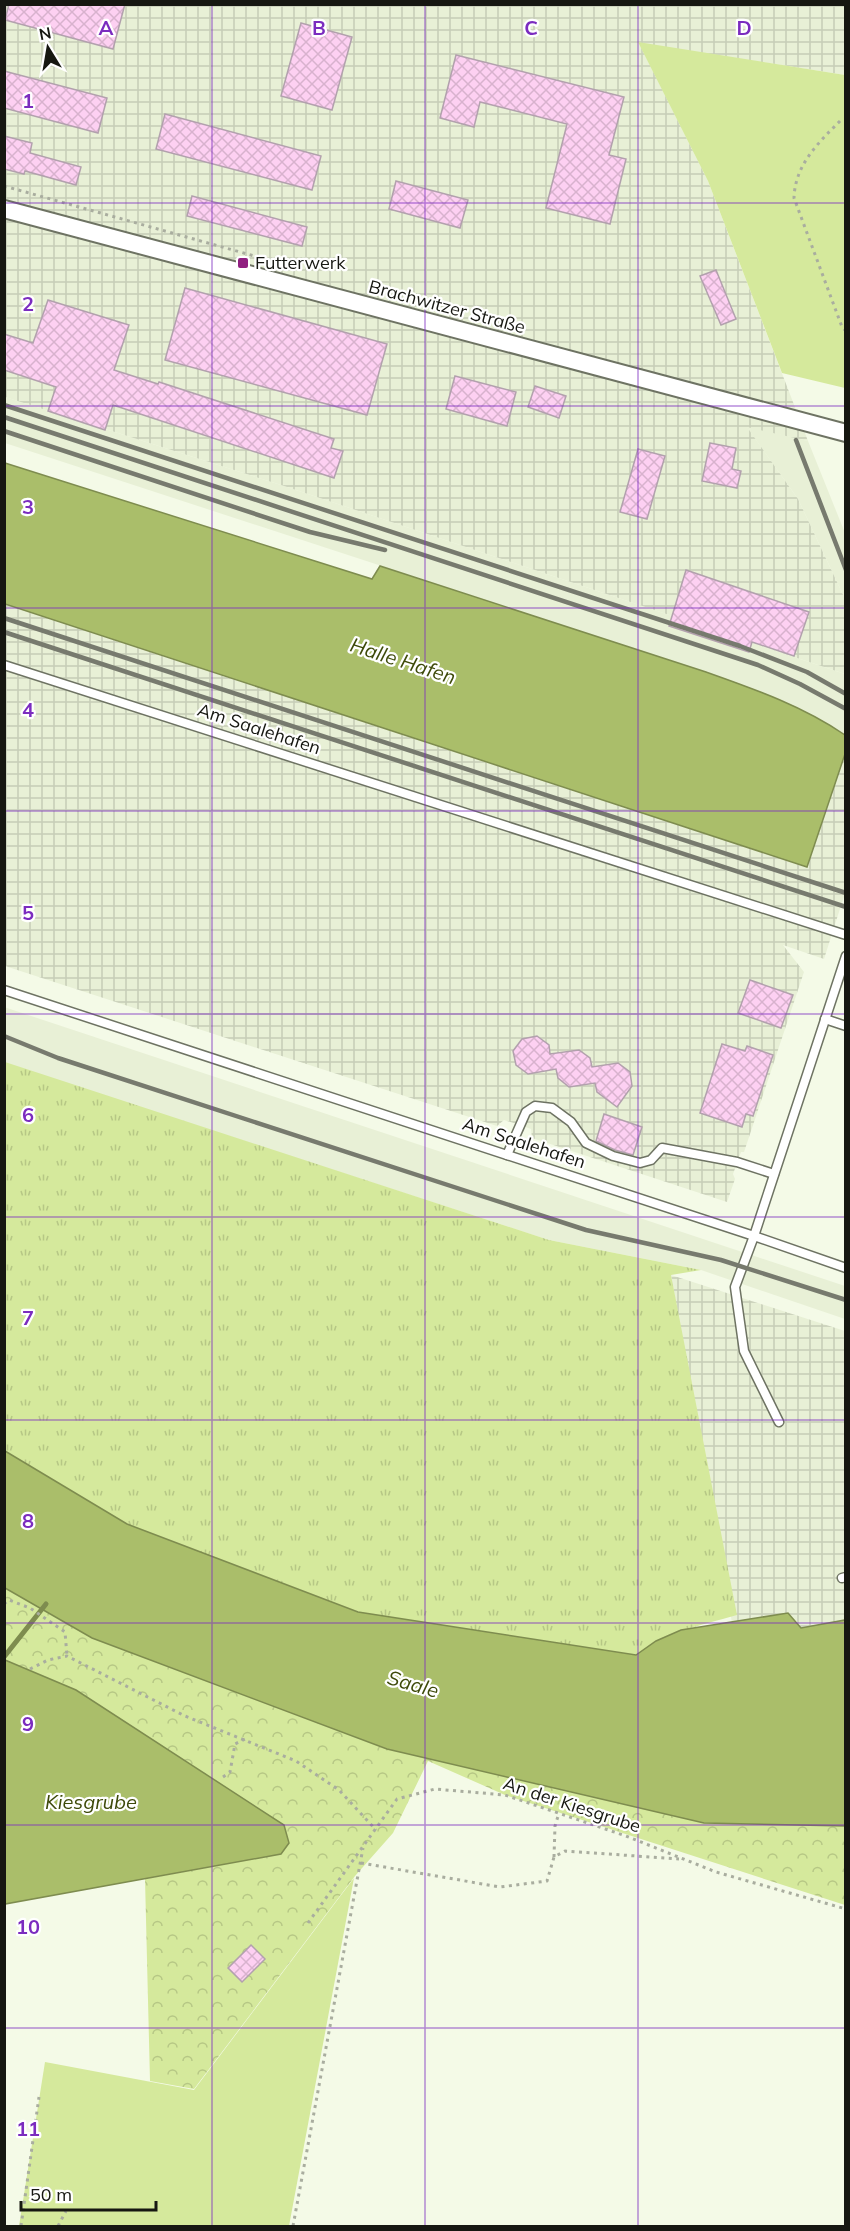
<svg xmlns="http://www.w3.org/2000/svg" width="850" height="2231" viewBox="0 0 850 2231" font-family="Mulish,sans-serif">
  <defs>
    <pattern id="industrial-grid" width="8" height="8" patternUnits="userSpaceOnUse" patternTransform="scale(1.5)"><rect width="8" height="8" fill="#e8f0d6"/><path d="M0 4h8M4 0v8" fill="none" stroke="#c6cdb7"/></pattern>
    <pattern id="grass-tufts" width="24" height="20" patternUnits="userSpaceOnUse" patternTransform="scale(1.5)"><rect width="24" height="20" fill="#d5e99c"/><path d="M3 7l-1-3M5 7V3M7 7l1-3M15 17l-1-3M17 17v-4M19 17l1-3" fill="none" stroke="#b6c785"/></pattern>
    <pattern id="forest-crowns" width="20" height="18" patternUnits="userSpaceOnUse" patternTransform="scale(1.5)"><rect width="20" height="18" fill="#d5e99c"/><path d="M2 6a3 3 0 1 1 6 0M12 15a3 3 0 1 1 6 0" fill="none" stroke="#b6c785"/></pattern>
    <pattern id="building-cross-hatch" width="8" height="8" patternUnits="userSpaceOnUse" patternTransform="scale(1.5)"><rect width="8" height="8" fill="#fdd0f2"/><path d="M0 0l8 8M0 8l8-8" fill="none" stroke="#d8b2ce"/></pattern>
  </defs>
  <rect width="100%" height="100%" fill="#f4fae7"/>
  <g fill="#e8f0d6">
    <polygon points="5,397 281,485 845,674 845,735 780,700 706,672 5,443"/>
    <polygon points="746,426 808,441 845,533 845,599 798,499"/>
    <polygon points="4,1007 845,1286 845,1319 701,1270 549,1240 7,1064 5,1062"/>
  </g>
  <g fill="url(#industrial-grid)">
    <polygon points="5,5 845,5 845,75 639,43 708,181 808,441 747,427 798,499 845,599 845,674 281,485 5,397"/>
    <polygon points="4,604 806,867 845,751 845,893 824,959 783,945 804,972 744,1152 741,1152 733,1174 735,1179 727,1202 532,1138 531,1129 520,1125 504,1120 497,1126 5,966"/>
    <polygon points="671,1275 845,1331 845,1655 741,1674"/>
  </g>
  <path fill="url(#grass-tufts)" d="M5,1062L549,1240L701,1270L671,1275L737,1615C698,1626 670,1631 636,1655L358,1612L127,1524L5,1451Z"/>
  <polygon fill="url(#forest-crowns)" points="5,1588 92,1638 387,1749 704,1823 845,1826 845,1905 505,1795 428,1761 393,1833 355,1876 194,2089 150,2081 145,1879 281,1854 289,1843 284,1825 76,1690 5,1660"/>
  <g fill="#d5e99c">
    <polygon points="638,42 845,75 845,388 782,373 708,181"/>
    <polygon points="354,1878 289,2226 19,2226 45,2062 194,2090"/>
  </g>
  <g fill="#aabe6a" stroke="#7e8c4f" stroke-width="1.5">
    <path d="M5,463L372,579L380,566L706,672C754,689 803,706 845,735L846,751L807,867L5,604Z"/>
    <polygon points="5,1451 127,1524 358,1612 636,1655 656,1641 681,1630 788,1613 801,1628 845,1620 845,1826 704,1823 387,1749 92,1638 5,1588"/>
    <polygon points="5,1660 76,1690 284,1825 289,1843 281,1854 5,1904"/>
  </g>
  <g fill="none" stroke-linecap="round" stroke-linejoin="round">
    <polyline stroke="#7e8c4f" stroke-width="5" points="4,1657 46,1604"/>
  </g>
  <g fill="url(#building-cross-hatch)" stroke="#b2a1ad" stroke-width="1.5">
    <polygon points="9,4 125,4 113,49 5,20"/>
    <polygon points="301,23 352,37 332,110 281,96"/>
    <polygon points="456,55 624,97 609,155 626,159 610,224 546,208 567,124 480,102 474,127 440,118"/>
    <polygon points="4,71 107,98 98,133 4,108"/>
    <polygon points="165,114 321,156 312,190 156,149"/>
    <polygon points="4,136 32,143 30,153 81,167 76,185 25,171 24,174 4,169"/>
    <polygon points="396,181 468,200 460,228 389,209"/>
    <polygon points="192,196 307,227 302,246 187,216"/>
    <polygon points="716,270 736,319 721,325 700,276"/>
    <polygon points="185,288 387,344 367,415 165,360"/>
    <polygon points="48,300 129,325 114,370 158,384 159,382 334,439 331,448 343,451 334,478 113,405 105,430 48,411 56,387 4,370 4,334 33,343"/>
    <polygon points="455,376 516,392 507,426 446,409"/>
    <polygon points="535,386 566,396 559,418 528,407"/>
    <polygon points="710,443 736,448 732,469 741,471 737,488 702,481"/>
    <polygon points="638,449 665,456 647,519 620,512"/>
    <polygon points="686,570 809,612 794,656 752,642 749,652 669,626"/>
    <polygon points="750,980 793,995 781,1028 738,1013"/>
    <polygon points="537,1036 549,1045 550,1054 579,1050 590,1058 592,1067 618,1063 630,1072 632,1086 617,1107 597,1092 595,1083 569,1087 558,1078 556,1069 528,1074 516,1065 513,1051 522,1039"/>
    <polygon points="722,1044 745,1051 747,1046 773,1055 753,1116 746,1114 742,1127 700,1113"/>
    <polygon points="604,1114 642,1127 633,1155 615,1150 596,1141"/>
    <polygon points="251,1945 265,1959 242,1982 228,1968"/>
  </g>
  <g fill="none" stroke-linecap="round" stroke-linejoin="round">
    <g stroke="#6e7363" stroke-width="11">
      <g id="lane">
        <polyline points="4,665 846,935"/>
        <polyline points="4,990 754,1236 846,956"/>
        <polyline points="825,1019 846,1026"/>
        <polyline points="507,1155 526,1112 535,1106 552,1108 571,1122 586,1143 613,1156 640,1163 651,1160 662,1148 737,1162 774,1174"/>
        <polyline points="779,1422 744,1351 735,1287 754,1236 846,1268"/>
        <polyline points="842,1578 846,1577"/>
      </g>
    </g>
    <g stroke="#6e7363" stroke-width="20">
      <polyline id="street" points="4,209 846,433"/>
    </g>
    <g stroke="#a9ad9f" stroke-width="3" stroke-dasharray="3 4.5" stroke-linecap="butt">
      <path d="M840,121C818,143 795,165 794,198L842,327L846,331"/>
      <polyline points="4,186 258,257"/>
      <polyline points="4,1604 9,1600 30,1608 65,1632 67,1656"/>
      <polyline points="30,1669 48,1660 67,1656 185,1716 296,1761 339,1790 376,1830"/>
      <polyline points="223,1777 230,1772 235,1744 245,1739"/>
      <polyline points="554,1857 555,1826 559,1813"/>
      <polyline points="361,1863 500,1887 547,1881 554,1857 565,1851 679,1859"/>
      <polyline points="308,1923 397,1799 435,1789 505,1795 626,1836 716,1872 846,1909"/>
      <polyline points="21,2226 39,2097"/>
      <polyline points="58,2226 66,2211"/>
      <polyline points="293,2226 363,1848"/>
    </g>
    <use href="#lane" stroke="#fff" stroke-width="8"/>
    <use href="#street" stroke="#fff" stroke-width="16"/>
    <g stroke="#777a6e" stroke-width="4.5">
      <polyline points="4,405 740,646 807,672 846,694"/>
      <polyline points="4,417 758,665 800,684 846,709"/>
      <polyline points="4,431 310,532 385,550"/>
      <polyline points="796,440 846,570"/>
      <polyline points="4,618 846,893"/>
      <polyline points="4,632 846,907"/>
      <polyline points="4,1036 58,1058 586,1230 721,1260 846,1300"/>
    </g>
  </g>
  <path fill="none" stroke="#7b2cbf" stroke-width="1.5" stroke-opacity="0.55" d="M212,4V2226M425,4V2226M638,4V2226M4,203H846M4,406H846M4,608H846M4,811H846M4,1014H846M4,1217H846M4,1420H846M4,1623H846M4,1825H846M4,2028H846"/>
  <rect fill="#901f80" stroke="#fff" stroke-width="2" x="237" y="257" width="12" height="12" rx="3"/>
  <g text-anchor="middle" stroke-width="4.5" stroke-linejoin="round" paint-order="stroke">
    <g font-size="18" fill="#161711" stroke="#fff" text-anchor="start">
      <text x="255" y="269">Futterwerk</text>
    </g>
    <g font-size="18" fill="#161711" stroke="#fff">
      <text transform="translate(447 307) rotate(15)" y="6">Brachwitzer Straße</text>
      <text transform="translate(259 729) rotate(18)" y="6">Am Saalehafen</text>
      <text transform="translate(524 1143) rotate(18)" y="6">Am Saalehafen</text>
      <text transform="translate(572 1805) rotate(18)" y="6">An der Kiesgrube</text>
    </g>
    <g font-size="20" font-style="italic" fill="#3e4a0a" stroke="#fff">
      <text transform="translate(403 661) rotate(18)" y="7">Halle Hafen</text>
      <text transform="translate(413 1684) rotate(16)" y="7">Saale</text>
      <text x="91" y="1809">Kiesgrube</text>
    </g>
  </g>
  <g font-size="20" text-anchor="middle" font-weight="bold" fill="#7b2cbf" stroke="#fff" stroke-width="4.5" stroke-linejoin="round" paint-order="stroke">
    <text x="106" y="35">A</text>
    <text x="319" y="35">B</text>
    <text x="531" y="35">C</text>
    <text x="744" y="35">D</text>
    <text x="28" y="108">1</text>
    <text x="28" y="311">2</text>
    <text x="28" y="514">3</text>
    <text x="28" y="717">4</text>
    <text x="28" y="920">5</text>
    <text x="28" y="1122">6</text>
    <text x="28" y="1325">7</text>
    <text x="28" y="1528">8</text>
    <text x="28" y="1731">9</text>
    <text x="28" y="1934">10</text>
    <text x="28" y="2136">11</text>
  </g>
  <rect width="850" height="2231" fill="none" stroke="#161711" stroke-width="12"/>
  <g transform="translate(48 48) rotate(349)" stroke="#ffffff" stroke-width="4.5" paint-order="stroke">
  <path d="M0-4.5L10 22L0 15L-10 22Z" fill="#161711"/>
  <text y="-9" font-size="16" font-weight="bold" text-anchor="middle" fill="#161711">N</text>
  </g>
  <path d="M21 2201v9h135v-9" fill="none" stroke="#161711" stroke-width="3"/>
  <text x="30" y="2201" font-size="18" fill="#161711" stroke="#ffffff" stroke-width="4.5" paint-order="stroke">50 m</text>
</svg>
